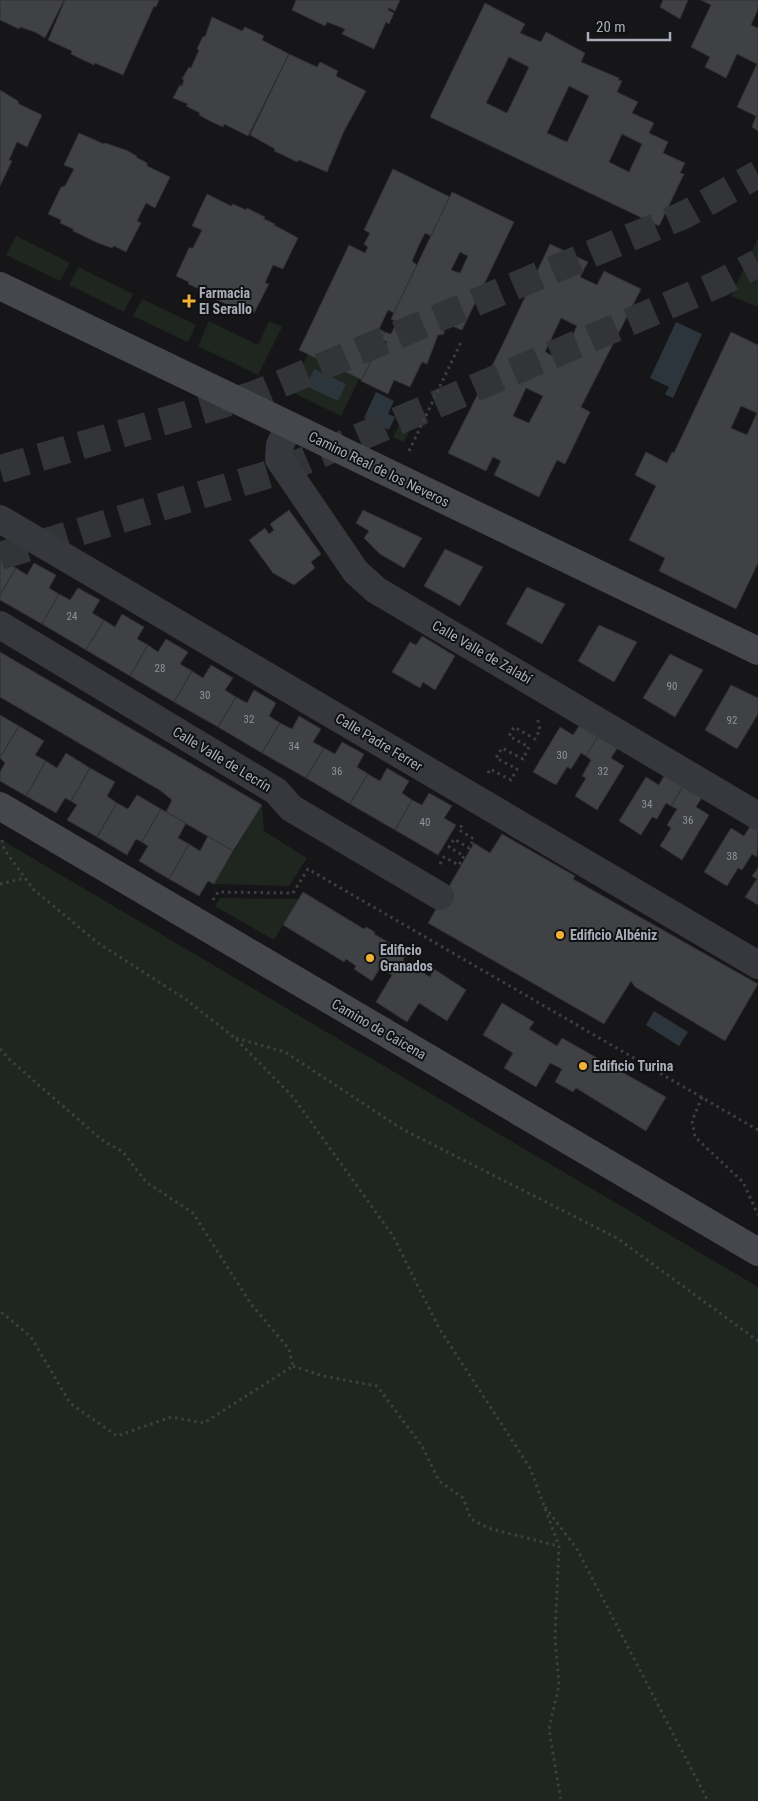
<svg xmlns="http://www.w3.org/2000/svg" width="758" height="1801" viewBox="0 0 758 1801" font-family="'Roboto Condensed',sans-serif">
  <rect width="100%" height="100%" fill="#161618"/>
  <g fill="#1e261f">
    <polygon points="16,236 70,263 60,281 6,255"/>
    <polygon points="758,238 758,307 731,296"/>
    <polygon points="78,267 133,294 124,312 69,285"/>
    <polygon points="142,299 196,325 188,342 133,316"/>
    <polygon points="209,321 258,345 269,321 282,327 258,375 198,346"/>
    <polygon points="308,354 359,379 341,416 290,391"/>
    <polygon points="410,403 420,408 404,442 393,437"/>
    <polygon points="262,805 264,831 307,858 289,886 214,884"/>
    <polygon points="0,839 758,1287 758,1801 0,1801"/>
    <polygon points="220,898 299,899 274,940 215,906"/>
  </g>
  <g fill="#2c353c">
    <polygon points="676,322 702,334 673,398 665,394 669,387 650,378"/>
    <polygon points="314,369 346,384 338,401 306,386"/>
    <polygon points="376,392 394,401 388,414 395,417 389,430 364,418"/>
    <polygon points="654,1011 688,1032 679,1046 646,1025"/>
  </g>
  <g fill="#404145" stroke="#303034" fill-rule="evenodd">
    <polygon points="0,0 64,0 45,38 35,32 20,27 19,29 0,20"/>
    <polygon points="65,0 159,0 156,7 154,6 123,75 95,63 94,65 81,59 71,54 72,51 48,40"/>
    <polygon points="296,0 400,0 395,11 389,8 388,10 394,13 389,24 386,22 374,49 342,34 345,29 327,22 325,26 292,10"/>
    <polygon points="663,0 688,0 680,19 660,7"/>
    <polygon points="701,0 758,0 758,9 751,25 758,28 758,131 752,127 756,116 737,107 757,64 737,54 726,78 705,67 710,57 691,47 711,5"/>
    <path d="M485,3L525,24L520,33L541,42L546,32L585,53L581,62L619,78L618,80L622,81L617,92L638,102L632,113L654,123L649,133L668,142L663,153L685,163L680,173L684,174L659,226L430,117ZM509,57L529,67L507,113L486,103ZM569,86L589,96L567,142L547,133ZM622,134L642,144L629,172L609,162Z"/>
    <polygon points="212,17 242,31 245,27 264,36 262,40 289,54 248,136 224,124 223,127 212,122 199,115 200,113 186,106 188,104 173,98 180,85 182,86 184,80 182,79 189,67 191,68 199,50 197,49 203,36 205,37"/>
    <polygon points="289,54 317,67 320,62 338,71 336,76 366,91 344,131 327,172 299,160 297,162 285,156 274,151 275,149 250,135"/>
    <polygon points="0,90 18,101 19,104 42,115 27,147 17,142 9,160 12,161 0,186"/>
    <polygon points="79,133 104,144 105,143 126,150 137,156 136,157 147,163 147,166 170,177 155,208 146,203 137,221 141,223 126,252 114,246 112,248 98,243 73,231 73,229 60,223 61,220 48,214 61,187 65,186 74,169 64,165"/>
    <polygon points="393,169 450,197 431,236 425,233 419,245 412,261 417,265 394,313 388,310 379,329 385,332 362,380 299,350 349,245 365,253 368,247 364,244 370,233 364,230"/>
    <path d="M452,192L514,222L462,330L444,323V334L438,335L427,364L422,362L410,387L394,380L388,394L361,381L376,352L381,354L387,342L381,339L385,332L391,334L397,322L391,319ZM460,252L468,256L460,273L451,270Z"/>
    <polygon points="207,194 231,206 233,204 246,210 247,208 265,217 264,219 275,224 274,226 276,226 298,238 283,269 273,265 265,283 269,284 254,313 241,307 240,309 226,304 200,292 201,290 188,284 189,282 176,276 189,248 193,248 202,230 192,226"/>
    <path d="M550,244L588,262L580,277L597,285L604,271L641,289L581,407L590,412L565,464L557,460L539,497L494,475L501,461L493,457L486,471L448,453L501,348ZM561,318L577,326L561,360L545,352ZM526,388L543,396L529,423L513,416Z"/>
    <path d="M731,332L758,345V563L736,609L659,571L665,558L629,540L656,486L635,475L646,452L667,463L672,452L674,453ZM741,406L757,413L747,435L731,428Z"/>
    <polygon points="289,510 321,554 311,562 315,568 294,585 273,573 249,540 265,528 269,534 274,530 270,524"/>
    <polygon points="363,510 422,538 404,568 380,554 364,538 369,531 356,523"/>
    <polygon points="0,542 12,549 4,562 16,568 0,595"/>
    <polygon points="445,549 483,567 460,606 424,586"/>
    <polygon points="34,563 56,575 49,588 59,594 42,624 0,600 0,595 16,568 27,575"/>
    <polygon points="527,587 565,604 542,644 506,624"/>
    <polygon points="78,588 100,600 92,613 104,620 86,650 42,624 59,594 70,600"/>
    <polygon points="122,614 144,627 137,639 148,645 130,676 86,650 104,620 115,627"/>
    <polygon points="599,625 637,642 614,682 578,661"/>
    <polygon points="422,636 455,656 435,690 423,682 420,688 392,672 410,642 416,645"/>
    <polygon points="166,639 188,652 180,664 192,671 174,702 130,676 148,645 158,652"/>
    <polygon points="0,652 262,805 233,851 166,812 172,800 161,791 0,697"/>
    <polygon points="670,654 703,670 675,717 643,698"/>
    <polygon points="211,665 233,678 225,690 236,697 218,727 174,702 192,671 203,678"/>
    <polygon points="731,685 758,698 758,714 737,749 705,730"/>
    <polygon points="254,690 276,703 269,716 280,723 262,753 218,727 236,697 247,703"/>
    <polygon points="0,715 19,726 0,758"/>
    <polygon points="299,716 321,729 313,742 324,748 306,778 262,753 280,723 292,729"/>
    <polygon points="580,725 598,736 586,756 581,753 571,769 567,767 556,785 533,772 560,727 573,735"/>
    <polygon points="19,726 44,741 35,755 46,761 26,796 0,781 0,772 5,763 0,758"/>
    <polygon points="598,736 618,747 611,758 624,766 597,810 575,796 586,778 582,776 591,760 586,756"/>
    <polygon points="342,742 364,754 357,767 368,774 350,804 306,778 324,748 335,754"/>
    <polygon points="66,753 90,768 71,801 65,798 56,813 26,796 46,761 57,768"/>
    <polygon points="90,768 115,782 107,796 117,803 97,837 67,820 77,805 71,801"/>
    <polygon points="387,768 409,781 402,793 412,800 395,830 350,804 368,774 380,781"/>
    <polygon points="665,774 684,785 671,806 666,803 657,819 652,817 641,835 619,821 646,777 659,785"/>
    <polygon points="684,785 703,796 696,807 709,815 682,860 660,846 671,828 667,825 677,809 671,806"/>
    <polygon points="429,793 452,806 444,818 456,825 438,855 395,830 412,800 422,805"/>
    <polygon points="137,795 161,809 142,842 136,839 127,855 97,837 117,803 128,809"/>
    <polygon points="161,809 186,823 178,838 189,844 169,879 139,861 148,846 142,842"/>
    <polygon points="751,825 758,830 757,857 752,854 742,870 738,868 727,886 704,872 731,828 744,836"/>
    <polygon points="502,834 575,876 573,879 758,984 725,1041 635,987 631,981 604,1024 428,923 474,843 490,853"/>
    <polygon points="208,836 233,851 214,884 208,881 199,896 169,879 189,844 200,851"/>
    <polygon points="758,868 758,905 745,897 757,879 752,876"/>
    <polygon points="303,892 364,929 366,927 375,932 374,934 407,953 403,960 430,977 434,969 466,990 447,1021 419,1003 407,1022 376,1002 392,975 380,968 372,981 354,969 356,966 346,959 344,962 283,925"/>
    <polygon points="502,1003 534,1022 529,1029 557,1046 562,1038 666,1097 646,1131 576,1088 573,1092 555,1082 562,1069 550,1063 536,1087 504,1068 513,1053 483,1035"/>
  </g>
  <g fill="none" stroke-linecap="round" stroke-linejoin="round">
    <g stroke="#333438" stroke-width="28" stroke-dasharray="28 14" stroke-linecap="butt">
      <polyline points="0,469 254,395 684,215 758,174"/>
      <polyline points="0,556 283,470 718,284 758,263"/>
    </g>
    <g stroke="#3d3f44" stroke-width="3" stroke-dasharray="2.5 4" stroke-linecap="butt">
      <polyline points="409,451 462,340"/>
      <polyline points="488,773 490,769 511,780 517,769 496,758 502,748 523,759 529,747 509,736 514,727 535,739 540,730 537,717"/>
      <polyline points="2,840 4,849 33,889 98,943 184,998 235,1038 293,1097 393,1236 439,1328 530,1468 559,1546 555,1636 559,1685 549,1729 561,1801"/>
      <polyline points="440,864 444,857 459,865 464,856 449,847 454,839 469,848 474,839 459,830 463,823"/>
      <polyline points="0,884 25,878"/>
      <polyline points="213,900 218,892 293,893 308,869 758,1130"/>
      <polyline points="236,1038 285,1052 402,1129 617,1238 758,1341"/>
      <polyline points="0,1049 10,1060 102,1140 123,1152 146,1182 193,1213 251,1304 289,1349 293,1366 204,1423 171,1417 117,1436 70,1403 31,1337 0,1311"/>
      <polyline points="702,1097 692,1121 695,1137 743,1182 758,1215"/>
      <polyline points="293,1366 323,1376 377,1386 422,1446 439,1481 463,1498 471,1519 488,1528 558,1546"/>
      <polyline points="545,1507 577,1549 708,1801"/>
    </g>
    <g stroke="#37383d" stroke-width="28">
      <polyline points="289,426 280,445 279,459 356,572 376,590 758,816"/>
      <polyline points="0,519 758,965"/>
      <polyline points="0,625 276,791 291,808 440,896"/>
    </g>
    <g stroke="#45474d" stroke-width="28">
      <polyline points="0,286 758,651"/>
      <polyline points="0,806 758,1252"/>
    </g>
  </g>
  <g fill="#f2b134" stroke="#111113" stroke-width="2">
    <path d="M186.5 293.5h5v5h5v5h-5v5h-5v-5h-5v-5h5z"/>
    <circle cx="560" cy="935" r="5"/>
    <circle cx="370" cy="958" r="5"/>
    <circle cx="583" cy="1066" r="5"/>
  </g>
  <g text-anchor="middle" stroke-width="4" stroke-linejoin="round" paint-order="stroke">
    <g font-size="11" fill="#8e929b">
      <text x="72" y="620">24</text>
      <text x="160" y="672">28</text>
      <text x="672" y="690">90</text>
      <text x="205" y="699">30</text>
      <text x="249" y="723">32</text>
      <text x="732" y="724">92</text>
      <text x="294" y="750">34</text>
      <text x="562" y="759">30</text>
      <text x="337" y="775">36</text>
      <text x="603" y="775">32</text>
      <text x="647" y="808">34</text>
      <text x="688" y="824">36</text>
      <text x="425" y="826">40</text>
      <text x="732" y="860">38</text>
    </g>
    <g font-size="14" font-weight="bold" fill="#a8adb8" stroke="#111113" text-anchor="start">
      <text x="199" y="298">Farmacia<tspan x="199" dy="16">El Serallo</tspan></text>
      <text x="570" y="940">Edificio Albéniz</text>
      <text x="380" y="955">Edificio<tspan x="380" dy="16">Granados</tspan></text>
      <text x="593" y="1071">Edificio Turina</text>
    </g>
    <g font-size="14" fill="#a8adb8" stroke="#111113">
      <text transform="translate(379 469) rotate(26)" y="5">Camino Real de los Neveros</text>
      <text transform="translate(482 652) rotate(30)" y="5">Calle Valle de Zalabí</text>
      <text transform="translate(379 742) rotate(31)" y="5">Calle Padre Ferrer</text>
      <text transform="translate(222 759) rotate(31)" y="5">Calle Valle de Lecrín</text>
      <text transform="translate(379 1029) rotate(30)" y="5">Camino de Caicena</text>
    </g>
  </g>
  <path d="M588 32v8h82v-8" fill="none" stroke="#a8adb8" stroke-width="2.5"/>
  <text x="596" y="32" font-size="15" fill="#a8adb8" stroke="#111113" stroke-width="4" paint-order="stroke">20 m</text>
</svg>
